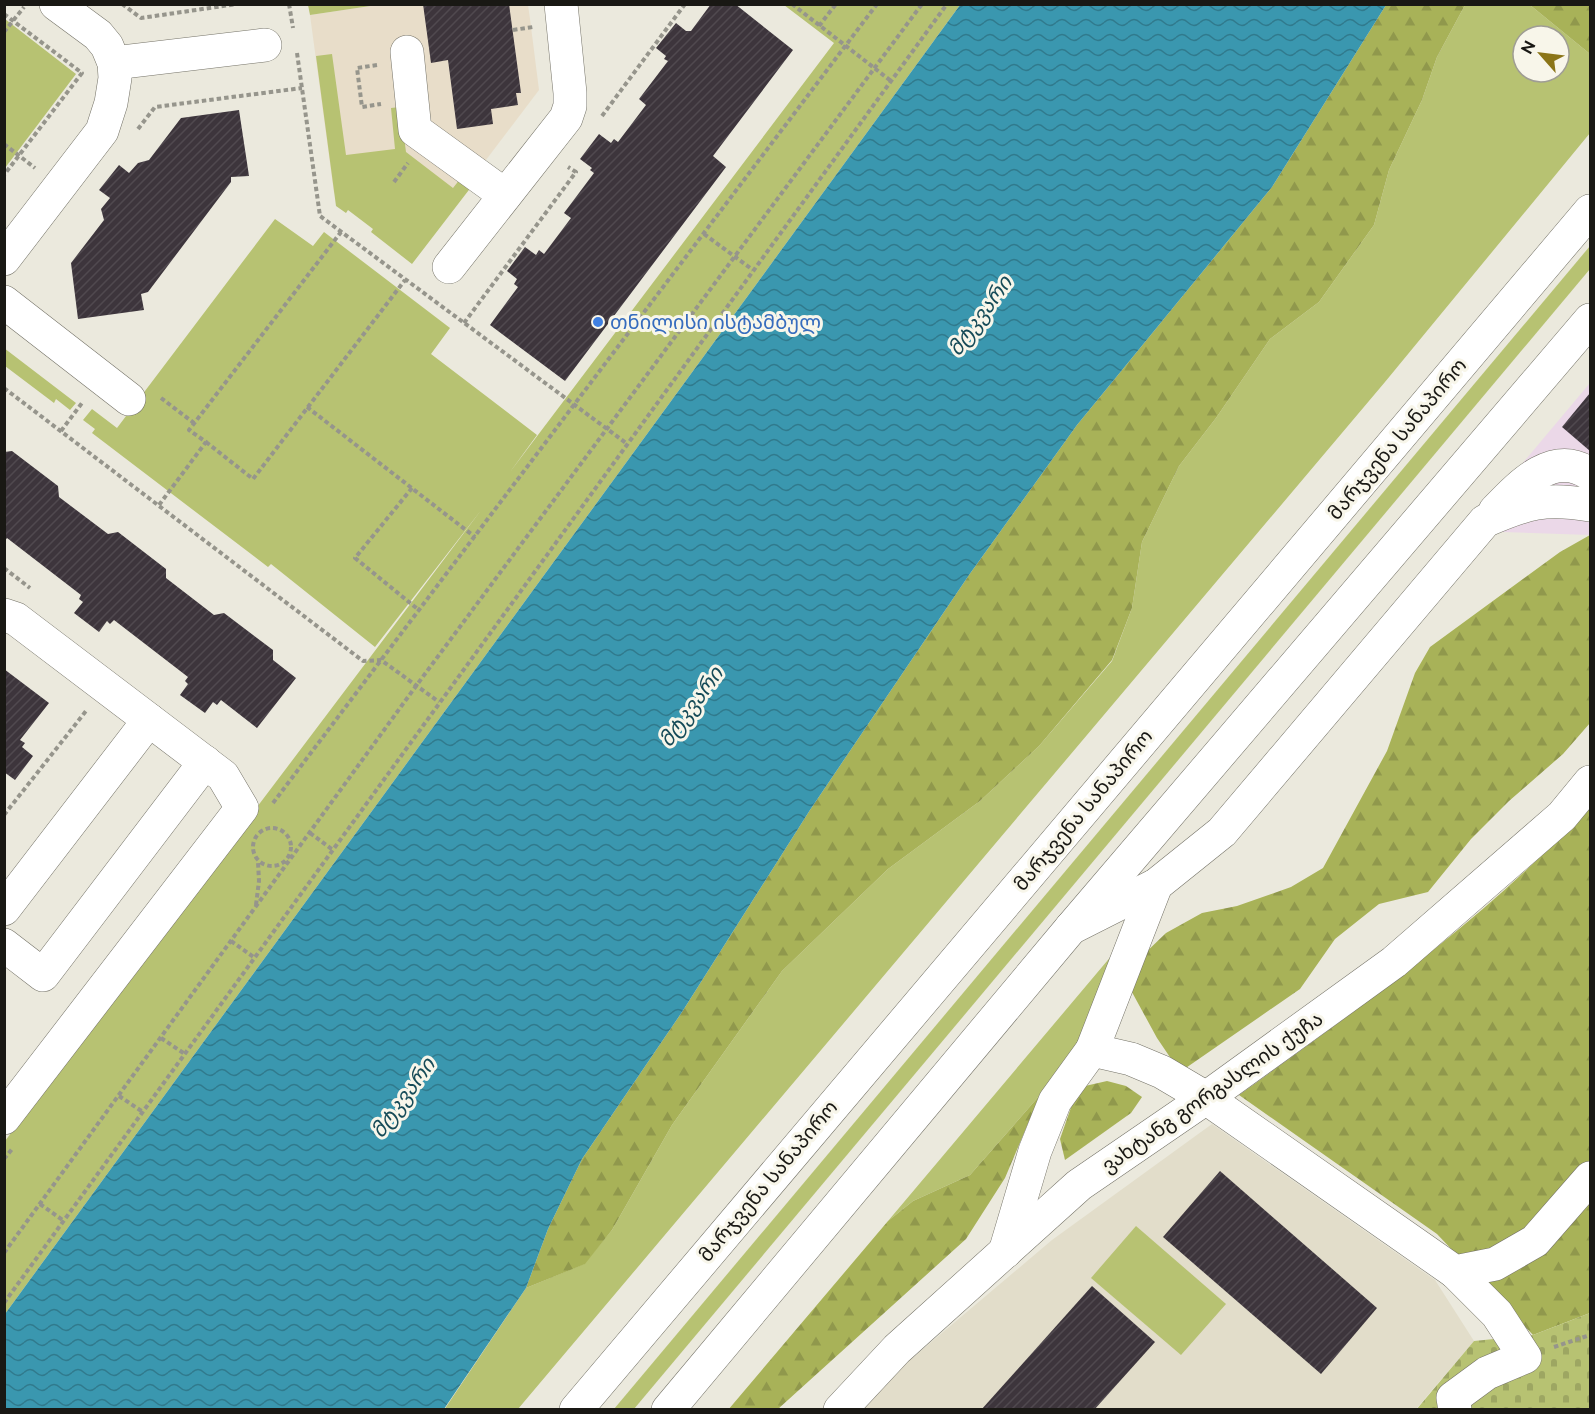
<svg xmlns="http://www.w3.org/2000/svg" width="1595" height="1414" viewBox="0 0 1595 1414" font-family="Raleway,'Noto Sans Georgian',sans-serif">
  <defs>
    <pattern id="forest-firs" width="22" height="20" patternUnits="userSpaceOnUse" patternTransform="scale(1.5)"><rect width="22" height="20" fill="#a8b258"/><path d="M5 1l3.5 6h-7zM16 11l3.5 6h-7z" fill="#90984c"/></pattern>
    <pattern id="cemetery-stones" width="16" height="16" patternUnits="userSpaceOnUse" patternTransform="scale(1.5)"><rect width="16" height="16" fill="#b7c272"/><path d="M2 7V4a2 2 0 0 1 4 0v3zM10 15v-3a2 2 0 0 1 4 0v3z" fill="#9da662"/></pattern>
    <pattern id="water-waves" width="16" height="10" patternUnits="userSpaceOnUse" patternTransform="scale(1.5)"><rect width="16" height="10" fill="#3a97af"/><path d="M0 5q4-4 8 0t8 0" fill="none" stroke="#307a8d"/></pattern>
    <pattern id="building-hatch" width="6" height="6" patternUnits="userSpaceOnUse" patternTransform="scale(1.5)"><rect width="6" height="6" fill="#3d353c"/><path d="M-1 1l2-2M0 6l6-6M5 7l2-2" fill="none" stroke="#50494f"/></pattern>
  </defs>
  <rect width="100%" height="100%" fill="#ebe9dd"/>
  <polygon fill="#ebd8e8" points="1590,383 1590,535 1502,532 1479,515"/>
  <polygon fill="#e2ddca" points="1212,1124 1435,1280 1474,1341 1416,1409 862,1410 897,1371 1052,1240"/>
  <polygon fill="#e8ddc9" points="377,5 528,5 530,19 539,90 414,255 334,193 310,15"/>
  <g fill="#b7c272" fill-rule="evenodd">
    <polygon points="311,4 377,4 377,5 310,15 308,5"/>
    <polygon points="784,5 960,5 5,1314 5,1141 482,509 375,647 271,564 268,567 92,433 95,429 83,420 92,409 117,428 275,219 313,246 324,232 450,328 431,354 537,435 510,472 834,43"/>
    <path d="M1465,5H1530L1590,54V133L1385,382L518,1409L444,1410L526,1288L584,1264L612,1230L672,1125L782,971L888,869L980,801L1039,746L1112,661L1132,608L1142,542L1179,466L1216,418L1270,339L1319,302L1374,225L1389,170L1422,100L1437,57ZM1523,36H1559V72H1523Z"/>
    <polygon points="5,19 76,74 5,168 4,168"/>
    <polygon points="332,54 346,155 395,149 391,108 400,107 406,152 453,188 464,174 475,182 412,264 371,232 373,229 348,210 346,213 336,206 316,56"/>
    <polygon points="1590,246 1590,269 634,1409 614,1409"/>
    <polygon points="4,348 76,403 70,410 56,399 54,403 5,366"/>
    <polygon points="1118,948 1140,958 1040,1095 970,1175 913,1201 888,1221"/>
    <polygon points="1136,1226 1226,1304 1181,1355 1091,1278"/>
  </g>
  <g fill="url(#forest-firs)">
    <polygon points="1386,5 1465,5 1437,57 1422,100 1389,170 1374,225 1319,302 1270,339 1216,418 1179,466 1142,542 1132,608 1112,660 1039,746 980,801 888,869 782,971 672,1125 612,1230 585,1264 526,1288 548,1229 582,1159 682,1012 810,810 969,575 1077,425 1272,187"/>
    <polygon points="1530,5 1590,5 1590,54"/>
    <polygon points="1590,535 1590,723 1563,754 1509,801 1471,839 1428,892 1379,904 1335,939 1300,989 1180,1072 1157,1038 1127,983 1140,958 1166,933 1202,913 1237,906 1291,887 1323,868 1387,751 1415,673 1430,647 1560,552"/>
    <path d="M1590,806V1313L1533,1335L1437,1234L1239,1095C1362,1006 1487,918 1590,806Z"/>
    <polygon points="1107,1081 1126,1086 1142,1097 1131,1113 1065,1160 1060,1139 1075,1096 1085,1086"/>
    <polygon points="1040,1095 1005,1178 966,1239 778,1409 728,1410 888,1221 913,1201 970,1175"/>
  </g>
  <polygon fill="url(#cemetery-stones)" points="1590,1313 1590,1409 1416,1410 1474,1341 1533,1335"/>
  <polygon fill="url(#water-waves)" points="960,5 1386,5 1272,187 1077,425 969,575 810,810 682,1012 582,1159 548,1229 526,1288 444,1409 5,1409 5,1314"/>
  <g fill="url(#building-hatch)">
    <polygon points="423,4 509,4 521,93 516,93 518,105 491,109 493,124 457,129 448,60 431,63"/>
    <polygon points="711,4 735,4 793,50 713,156 726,167 565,381 490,325 518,287 514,284 517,279 507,271 525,247 536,255 539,250 544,254 571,218 564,213 594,173 590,170 592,168 580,159 599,134 611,143 614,139 618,142 646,105 639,99 668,61 664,59 666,56 656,48 676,23 686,31 691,31"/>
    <polygon points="239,110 249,176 231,177 231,182 148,292 141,294 144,310 78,319 71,263 104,220 101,209 110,198 99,190 119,165 129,173 138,163 149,160 181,118"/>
    <polygon points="1590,393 1590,451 1562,427"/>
    <polygon points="12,451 58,486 59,497 108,534 118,532 166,569 166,578 214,615 224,613 273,650 273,660 296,678 257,728 221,700 217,705 213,702 205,713 180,695 188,684 185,681 188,677 114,620 110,624 107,621 99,632 74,613 83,602 79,599 81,595 7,538 4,542 4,452"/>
    <polygon points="4,669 49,703 20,740 25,743 22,747 33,756 15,780 4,772"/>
    <polygon points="1220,1171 1377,1308 1321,1374 1163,1237"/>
    <polygon points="1092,1286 1155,1342 1094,1410 981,1410"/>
  </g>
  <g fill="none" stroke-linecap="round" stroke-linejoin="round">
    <g stroke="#757368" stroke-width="34">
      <g id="minor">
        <polyline points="407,52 415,130 505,195"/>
        <polyline points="114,63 265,45"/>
        <polyline points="4,259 102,131 111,103 115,78 114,63 107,46 98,35 56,4"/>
        <polyline points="449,267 566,118 570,106 570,93 561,4"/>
        <polyline points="4,302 129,399"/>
        <path d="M1495,511C1520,485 1553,449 1590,474"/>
        <polyline points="4,615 16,619 223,776 242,808 4,1118"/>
        <polyline points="4,909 149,720"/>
        <path d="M1071,928L1156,885L1222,832L1485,521C1526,503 1545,497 1590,505"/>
        <polyline points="4,945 43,975 205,762"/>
        <polyline points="1092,1050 1156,885"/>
        <polyline points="1005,1252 1035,1151 1055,1101 1092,1050 1131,1059 1162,1072 1206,1098 1455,1272 1495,1264 1535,1241 1590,1178"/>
        <polyline points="1455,1272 1497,1314 1525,1357 1487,1373 1453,1398 1455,1410"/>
        <polyline points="840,1410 897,1349 1079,1185 1206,1098 1394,962 1562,816 1590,782"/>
      </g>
    </g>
    <g stroke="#757368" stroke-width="34">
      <g id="highway">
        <polyline points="576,1410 1590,211"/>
        <polyline points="668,1410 1071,928 1590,320"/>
      </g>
    </g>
    <g stroke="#96958c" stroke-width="4" stroke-dasharray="4.5 3" stroke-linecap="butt">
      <polyline points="122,4 141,18 237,4"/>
      <polyline points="289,4 293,28"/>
      <polyline points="792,4 891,81"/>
      <polyline points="4,14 82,73 4,175"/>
      <polyline points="819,26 836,4"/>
      <polyline points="513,30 533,27"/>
      <polyline points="4,32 24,7"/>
      <polyline points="297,53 320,216 626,443"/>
      <polyline points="377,65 357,68 362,107 381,104"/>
      <polyline points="602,116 685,4"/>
      <polyline points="138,129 155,107 302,88"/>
      <polyline points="4,144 35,168"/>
      <polyline points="394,182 408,163"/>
      <polyline points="704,234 753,270"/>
      <polyline points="464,323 576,172 568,167"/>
      <polyline points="4,388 363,661 381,660 439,702"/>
      <polyline points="161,398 194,423"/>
      <polyline points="307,407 475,537"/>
      <polyline points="61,431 82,403"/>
      <polyline points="206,442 253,479 405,280"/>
      <polyline points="412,488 355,558 420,611"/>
      <polyline points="159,505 206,442 189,430 341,232"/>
      <polyline points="4,568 30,588"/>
      <polyline points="273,803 877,4"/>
      <polyline points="4,815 86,711"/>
      <circle cx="272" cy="847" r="19"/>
      <polyline points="310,833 333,850"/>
      <polyline points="256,905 259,881 258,862"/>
      <polyline points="231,941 255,958"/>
      <polyline points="161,1038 185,1054"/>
      <polyline points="119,1096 143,1112"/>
      <polyline points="4,1159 12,1149"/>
      <polyline points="40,1204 64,1221"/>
      <polyline points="4,1253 416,686 922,4"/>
      <polyline points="4,1303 947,4"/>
      <polyline points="1554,1347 1590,1335"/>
    </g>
    <use href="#minor" stroke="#fff" stroke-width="33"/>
    <use href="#highway" stroke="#fff" stroke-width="33"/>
  </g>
  <circle fill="#3f7fe0" stroke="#f8f6ea" stroke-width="2" cx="598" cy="322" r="6"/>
  <g text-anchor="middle" stroke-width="6" stroke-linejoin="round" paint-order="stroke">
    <g font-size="20" fill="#366cbe" stroke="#f8f6ea" text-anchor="start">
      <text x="610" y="329">თნილისი ისტამბულ</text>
    </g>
    <g font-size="20" fill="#191814" stroke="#f8f6ea">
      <text transform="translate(1397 439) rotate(-50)" y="7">მარჯვენა სანაპირო</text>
      <text transform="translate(1083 810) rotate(-50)" y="7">მარჯვენა სანაპირო</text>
      <text transform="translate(1212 1092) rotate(-35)" y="7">ვახტანგ გორგასლის ქუჩა</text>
      <text transform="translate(768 1181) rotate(-50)" y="7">მარჯვენა სანაპირო</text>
    </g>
    <g font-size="21" font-style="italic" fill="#164b58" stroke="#f8f6ea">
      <text transform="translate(980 316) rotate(-54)" y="7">მტკვარი</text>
      <text transform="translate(691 707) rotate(-54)" y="7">მტკვარი</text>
      <text transform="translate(403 1098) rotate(-54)" y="7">მტკვარი</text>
    </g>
  </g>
  <rect width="1595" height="1414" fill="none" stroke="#191814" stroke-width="12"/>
  <g transform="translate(1541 54) rotate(298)"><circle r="28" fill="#f8f6ea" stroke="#9f9d94" stroke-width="1.5"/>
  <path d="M0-4.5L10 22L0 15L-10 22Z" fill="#8b7518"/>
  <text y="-9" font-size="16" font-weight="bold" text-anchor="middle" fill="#191814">N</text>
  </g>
</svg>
